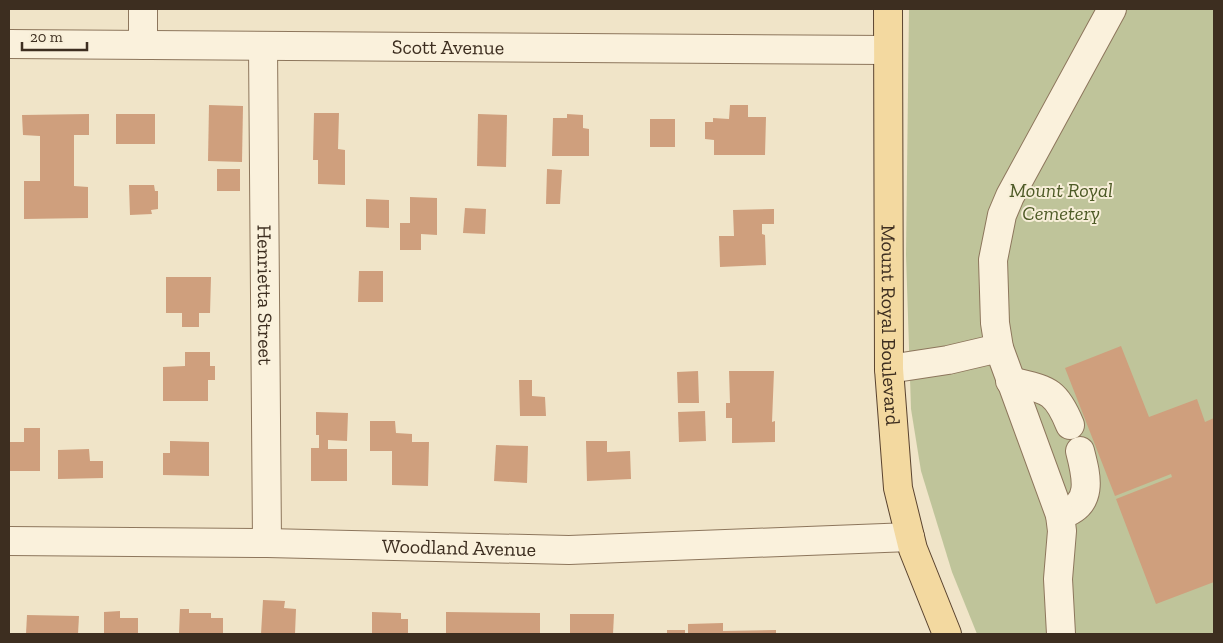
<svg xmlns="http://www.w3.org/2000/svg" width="1223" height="643" viewBox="0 0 1223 643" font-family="'Zilla Slab',serif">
  <rect width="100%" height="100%" fill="#f0e4c8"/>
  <polygon fill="#bfc49a" points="909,9 1214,9 1214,634 977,634 952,572 921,471 911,409 906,255"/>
  <g fill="#cf9f7d">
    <polygon points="209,105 243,106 242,162 208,161"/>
    <polygon points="730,105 748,105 748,117 766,117 765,155 714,155 714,140 705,139 705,122 713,122 713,118 729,119"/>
    <polygon points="314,113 339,113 338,149 345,150 345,185 318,184 318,160 313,160"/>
    <polygon points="89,114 89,135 74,135 74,186 88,187 88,218 24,219 24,181 40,181 40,136 23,135 22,115"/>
    <rect x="116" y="114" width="39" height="30"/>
    <polygon points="478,114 507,115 506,167 477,166"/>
    <polygon points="567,114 583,115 583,128 589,129 589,156 552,156 553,118 567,118"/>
    <rect x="650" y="119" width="25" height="28"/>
    <rect x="217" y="169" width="23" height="22"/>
    <polygon points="547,169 562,170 560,204 546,204"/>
    <polygon points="129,185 154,185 155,191 158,191 158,209 151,210 152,214 130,215"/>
    <polygon points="410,197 437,198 437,235 421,234 421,250 400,250 400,223 410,223"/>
    <polygon points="366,199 389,200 389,228 366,227"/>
    <polygon points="465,208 486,209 485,234 463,233"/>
    <polygon points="774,209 774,224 762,224 762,234 765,235 766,265 720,267 719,236 734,236 733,210"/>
    <polygon points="359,271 383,271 383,302 358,302"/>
    <polygon points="166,277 211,277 210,313 199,313 199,327 182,327 182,313 166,313"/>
    <polygon points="1121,346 1149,417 1197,399 1205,422 1214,418 1214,582 1156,604 1116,499 1172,477 1171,474 1115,496 1065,368"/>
    <polygon points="185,352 210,352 210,366 215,366 215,380 208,380 208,401 163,401 163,367 185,366"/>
    <polygon points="698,371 699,403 678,403 677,372"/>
    <polygon points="729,371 774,371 772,422 775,421 775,442 732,443 732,418 726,418 726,403 730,403"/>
    <polygon points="519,380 532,380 532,396 545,397 546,416 520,416"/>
    <polygon points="705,411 706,441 679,442 678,412"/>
    <polygon points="316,412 348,413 347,441 328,440 328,449 347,449 347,481 311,481 311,448 319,448 319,435 316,435"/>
    <polygon points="370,421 395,421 396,433 412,434 412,442 429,442 428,486 392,485 392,451 370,451"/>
    <polygon points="24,428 40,428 40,471 9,471 9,442 24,442"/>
    <polygon points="170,441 209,442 209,476 163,475 163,453 170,453"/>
    <polygon points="586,441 607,441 607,452 630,451 631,479 587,481"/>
    <polygon points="496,445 528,446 527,483 494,481"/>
    <polygon points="89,449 90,461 103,461 103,478 58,479 58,450"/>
    <polygon points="263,600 285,601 284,608 296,609 295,634 261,634"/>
    <polygon points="180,609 189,609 189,613 211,613 211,618 223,618 223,634 179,634"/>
    <polygon points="120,611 120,618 138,618 138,634 104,634 104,612"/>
    <polygon points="372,612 401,613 401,619 408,619 408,634 372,634"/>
    <polygon points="446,612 540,613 540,634 446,634"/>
    <polygon points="570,614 614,614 613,634 570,634"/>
    <polygon points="27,615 79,616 78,634 26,634"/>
    <polygon points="723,623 723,631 776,630 776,634 688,634 688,624"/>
    <rect x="667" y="630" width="18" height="4"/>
  </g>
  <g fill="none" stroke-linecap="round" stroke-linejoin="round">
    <g stroke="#8d765c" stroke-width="30">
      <g id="minor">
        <polyline points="143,9 143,45"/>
        <path id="s1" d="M9,44L887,50"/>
        <path id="s2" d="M263,47L267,543"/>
        <polyline points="889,369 948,360 999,348"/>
        <path d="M1010,381C1046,390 1055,388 1070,425"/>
        <path d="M1060,515C1094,505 1087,478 1080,451"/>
        <path id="s3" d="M9,541L267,543L569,550L910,537"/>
        <polyline points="1061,634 1058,579 1062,531 1060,515 999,348 995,323 993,260 1002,215 1010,196 1112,9"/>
      </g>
    </g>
    <g stroke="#5b4430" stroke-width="30">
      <g id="major">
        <path id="s4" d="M888,9L889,369L898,488L913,549L947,634"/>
      </g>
    </g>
    <use href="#minor" stroke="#faf1dc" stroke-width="28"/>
    <use href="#major" stroke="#f3d9a0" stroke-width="28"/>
  </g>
  <g text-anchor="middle" stroke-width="4" stroke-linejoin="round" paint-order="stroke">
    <g font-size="20" fill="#3d2e20" stroke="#f7eed8">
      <text dy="7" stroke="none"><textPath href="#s1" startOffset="439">Scott Avenue</textPath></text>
      <text dy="7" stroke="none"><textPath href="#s2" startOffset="248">Henrietta Street</textPath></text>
      <text dy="7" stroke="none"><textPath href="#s4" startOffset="316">Mount Royal Boulevard</textPath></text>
      <text dy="7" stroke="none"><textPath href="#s3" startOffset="450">Woodland Avenue</textPath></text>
    </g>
    <g font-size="20" font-style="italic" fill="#4d5a26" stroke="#f7eed8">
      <text x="1061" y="197">Mount Royal<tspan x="1061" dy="23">Cemetery</tspan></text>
    </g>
  </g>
  <rect width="1223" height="643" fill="none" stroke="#3d2e20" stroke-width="20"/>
  <path d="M22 42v8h65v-8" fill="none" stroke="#3d2e20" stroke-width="2.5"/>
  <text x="30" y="42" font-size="15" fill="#3d2e20" stroke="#f7eed8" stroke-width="4" paint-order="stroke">20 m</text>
</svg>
